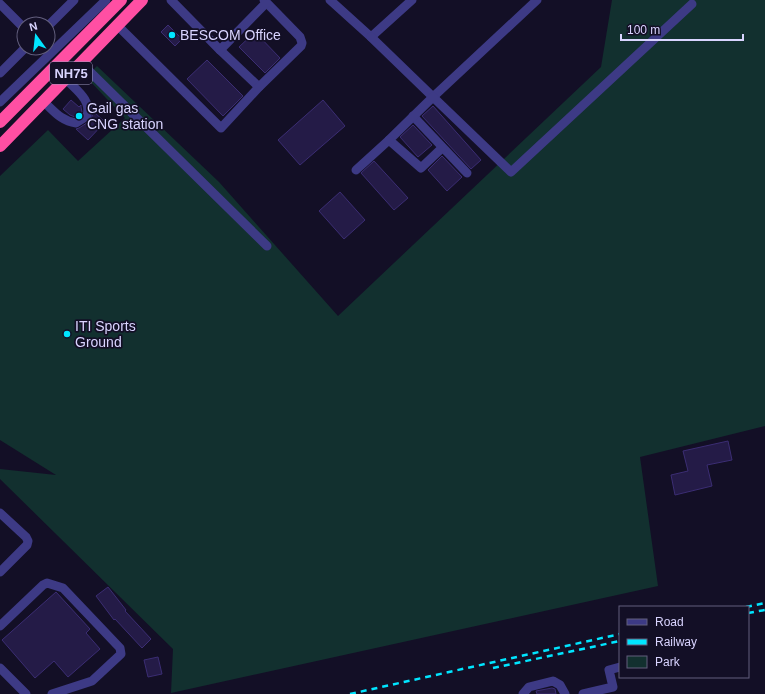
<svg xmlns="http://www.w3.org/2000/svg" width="765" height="694" viewBox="0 0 765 694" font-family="Helvetica,sans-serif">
  <rect width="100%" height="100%" fill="#130f26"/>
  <polygon fill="#12302f" points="612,0 765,0 765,426 640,457 658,586 171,693 173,649 0,479 0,469 56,475 0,440 0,176 48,130 78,161 125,118 86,77 97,66 219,182 338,316 601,67"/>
  <g fill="#241b47" stroke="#3b2d73">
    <polygon points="168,25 182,39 175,46 161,32"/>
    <polygon points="255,32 280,58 265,73 239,47"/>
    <polygon points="207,60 243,96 223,116 187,79"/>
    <polygon points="71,100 79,107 81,105 81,107 82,112 75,117 70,115 63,109"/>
    <polygon points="323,100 345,126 300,165 278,140"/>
    <polygon points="433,106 481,160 471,169 422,116"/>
    <polygon points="94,112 105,122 88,140 76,129 79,128 90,121"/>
    <polygon points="413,125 432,145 418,157 400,137"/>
    <polygon points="442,156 462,177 447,191 428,170"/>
    <polygon points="374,161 408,198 394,210 361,173"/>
    <polygon points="340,192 365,220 344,239 319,211"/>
    <polygon points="728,441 732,460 707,465 712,486 675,495 671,475 688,471 683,451"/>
    <polygon points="108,587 126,610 125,611 151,639 142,648 115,619 114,620 96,596"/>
    <polygon points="56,592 90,629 86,633 100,649 68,677 54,661 35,678 2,640"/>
    <polygon points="158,657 162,674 148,677 144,660"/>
    <polygon points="552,688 555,689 556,694 537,694 536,691"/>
  </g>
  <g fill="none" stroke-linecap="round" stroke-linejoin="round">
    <g stroke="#3d3a85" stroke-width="9">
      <polyline points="171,0 220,50 259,87"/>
      <polyline points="330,0 371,37 412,0"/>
      <polyline points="0,4 24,28"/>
      <polyline points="117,25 221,128 259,87 301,46 302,43 300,37 264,0"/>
      <polyline points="48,26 74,0"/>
      <polyline points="371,37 433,97 537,0"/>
      <polyline points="220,50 266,3"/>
      <polyline points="81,63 267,246"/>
      <polyline points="0,73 25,48"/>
      <polyline points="0,102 106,0"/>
      <path d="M44,102C54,111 61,121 76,123L87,116C92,100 76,90 66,79"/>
      <polyline points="413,116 467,173"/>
      <polyline points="442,148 421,168 389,140 433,97 511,172 692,4"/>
      <polyline points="356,170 389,140"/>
      <polyline points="0,513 26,537 28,541 27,545 0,572"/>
      <polyline points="0,626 43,585 47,583 63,588 120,648 121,654 92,681 52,694"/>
      <polyline points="0,668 26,694"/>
      <polyline points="523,694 529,687 553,681 560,685 565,694"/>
      <polyline points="583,694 613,687 609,670 620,667"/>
    </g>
    <g stroke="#ff4fa3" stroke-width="12">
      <polyline points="0,122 121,0"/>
      <polyline points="0,146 142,0"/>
    </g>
    <g stroke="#00e5ff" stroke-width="2.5" stroke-dasharray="6 5" stroke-linecap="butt">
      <polyline points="746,607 765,603"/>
      <polyline points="748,613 765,610"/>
      <polyline points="493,668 620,641"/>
      <polyline points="350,694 620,634"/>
    </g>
  </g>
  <g fill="#00e5ff" stroke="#130f26" stroke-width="1.5">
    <circle cx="172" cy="35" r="4"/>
    <circle cx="79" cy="116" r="4"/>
    <circle cx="67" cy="334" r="4"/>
  </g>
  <g text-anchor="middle" stroke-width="3.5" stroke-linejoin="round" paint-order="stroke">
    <rect fill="#130f26" stroke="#9e99be" stroke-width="1" x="50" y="62" width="42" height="22" rx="3"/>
    <g font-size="13" font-weight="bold" fill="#d9d4ff">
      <text x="71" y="78">NH75</text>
    </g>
    <g font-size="14" fill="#d9d4ff" stroke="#130f26" text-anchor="start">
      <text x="180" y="40">BESCOM Office</text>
      <text x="87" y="113">Gail gas<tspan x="87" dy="16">CNG station</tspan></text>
      <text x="75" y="331">ITI Sports<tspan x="75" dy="16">Ground</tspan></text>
    </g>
  </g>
  <rect x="619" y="606" width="130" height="72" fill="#130f26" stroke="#625e7d"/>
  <rect x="627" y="619" width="20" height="6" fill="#3d3a85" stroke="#625e7d"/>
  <text x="655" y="626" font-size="12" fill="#d9d4ff">Road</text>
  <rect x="627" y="639" width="20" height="6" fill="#00e5ff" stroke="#625e7d"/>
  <text x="655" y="646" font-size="12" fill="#d9d4ff">Railway</text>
  <rect x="627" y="656" width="20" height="12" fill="#12302f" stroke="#625e7d"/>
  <text x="655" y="666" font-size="12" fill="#d9d4ff">Park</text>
  <g transform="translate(36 36) rotate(345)"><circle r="19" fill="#130f26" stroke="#625e7d"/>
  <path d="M0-3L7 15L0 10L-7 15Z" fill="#00e5ff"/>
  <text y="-6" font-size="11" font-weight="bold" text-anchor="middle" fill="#d9d4ff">N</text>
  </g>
  <path d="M621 34v6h122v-6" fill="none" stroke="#d9d4ff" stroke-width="2"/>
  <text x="627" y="34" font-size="12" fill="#d9d4ff" stroke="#130f26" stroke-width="3" paint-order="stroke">100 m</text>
</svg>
